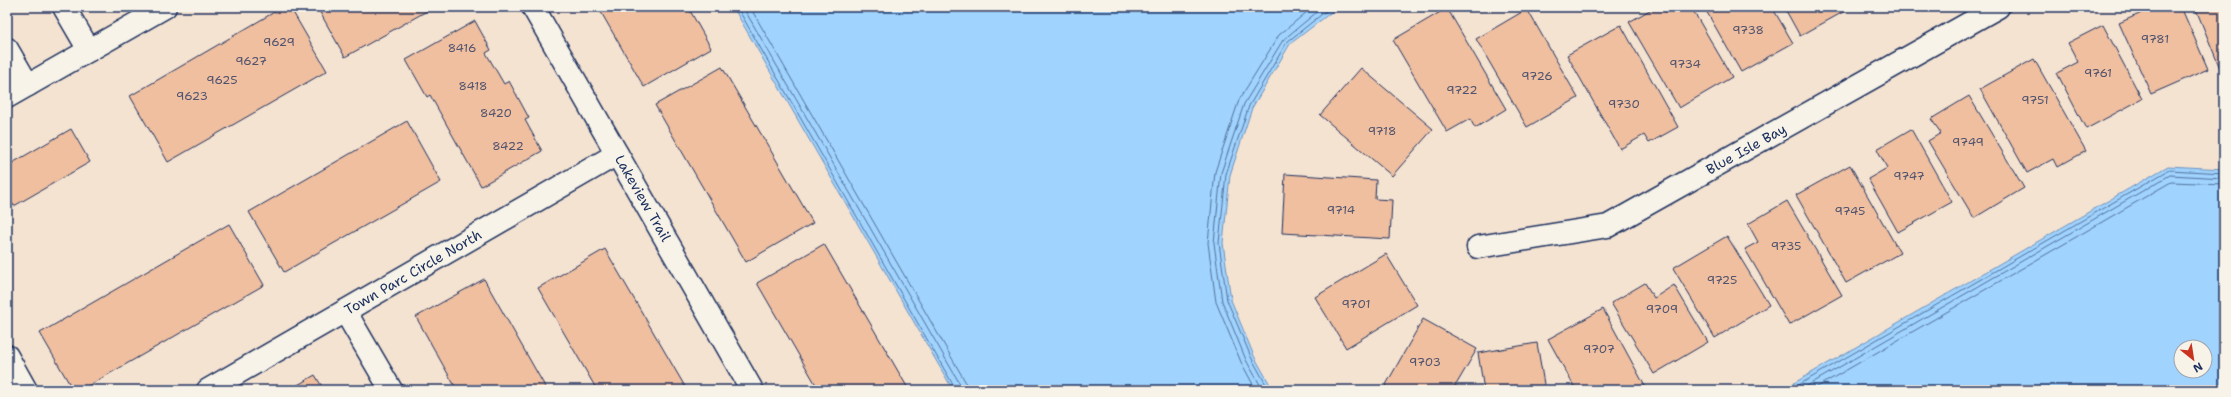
<svg xmlns="http://www.w3.org/2000/svg" width="2231" height="397" viewBox="0 0 2231 397" font-family="'Shantell Sans',sans-serif">
  <rect width="100%" height="100%" fill="#f5e3d2"/>
  <filter id="ink" filterUnits="userSpaceOnUse"><feTurbulence type="fractalNoise" baseFrequency=".025" numOctaves="2"/><feDisplacementMap in="SourceGraphic" scale="8" xChannelSelector="R" yChannelSelector="G"/><feConvolveMatrix kernelMatrix="1 2 1 2 8 2 1 2 1" color-interpolation-filters="sRGB"/></filter>
  <g filter="url(#ink)">
    <g fill="#a0d3fd" stroke="#6b91bd" fill-rule="evenodd">
      <polygon points="733,7 1338,7 1290,44 1252,108 1230,175 1223,243 1231,300 1254,356 1273,390 953,390"/>
      <path d="M2168,166L2224,169V390H1782ZM2181,347H2205V371H2181Z"/>
    </g>
    <g fill="none" stroke-linecap="round" stroke-linejoin="round">
      <g stroke="#50719e" stroke-width="1">
        <polyline points="737,7 956,390"/>
        <polyline points="743,7 960,384 961,390"/>
        <polyline points="750,7 965,381 967,390"/>
        <polyline points="1256,390 1241,362 1216,302 1208,243 1215,172 1239,100 1279,35 1313,7"/>
        <polyline points="1263,390 1246,360 1222,301 1214,243 1221,173 1244,104 1283,40 1323,7"/>
        <polyline points="1269,390 1251,357 1227,300 1219,243 1226,174 1249,106 1287,42 1331,7"/>
        <polyline points="1790,390 2169,170 2224,173"/>
        <polyline points="1800,390 2170,175 2224,178"/>
        <polyline points="1812,390 2171,182 2224,184"/>
      </g>
    </g>
    <g fill="#f0bfa0" stroke="#1b2f5e">
      <polygon points="283,7 290,7 327,71 168,162 130,96"/>
      <polygon points="317,7 434,7 345,57"/>
      <polygon points="598,7 688,7 711,48 644,87"/>
      <polygon points="1655,7 1662,7 1665,12 1673,7 1691,7 1732,77 1679,108 1629,22"/>
      <polygon points="1704,7 1772,7 1793,43 1741,72"/>
      <polygon points="1784,7 1852,7 1800,36"/>
      <polygon points="2155,7 2181,7 2208,69 2151,94 2119,23"/>
      <polygon points="2195,7 2224,7 2224,78"/>
      <polygon points="1447,8 1506,109 1475,128 1470,119 1447,132 1393,40"/>
      <polygon points="1527,9 1578,98 1527,127 1476,39"/>
      <polygon points="475,21 491,50 486,53 504,84 509,81 529,118 525,120 542,151 481,186 430,95 427,97 406,60"/>
      <polygon points="1621,25 1678,127 1649,143 1644,135 1620,149 1567,55"/>
      <polygon points="2103,25 2142,99 2086,129 2057,73 2078,62 2068,43"/>
      <polygon points="2034,59 2086,151 2057,167 2053,159 2027,173 1980,89"/>
      <polygon points="722,67 813,223 746,262 655,105"/>
      <polygon points="1361,68 1433,129 1392,176 1320,115"/>
      <polygon points="1969,96 2024,188 1974,218 1928,141 1941,133 1931,119"/>
      <polygon points="407,121 441,182 284,272 249,212"/>
      <polygon points="71,129 90,162 14,206 7,195 7,166"/>
      <polygon points="1911,129 1952,202 1898,232 1868,179 1887,168 1877,149"/>
      <polygon points="1850,165 1900,253 1846,283 1796,195"/>
      <polygon points="1285,174 1376,180 1375,199 1392,200 1390,239 1282,233"/>
      <polygon points="1787,201 1842,295 1789,325 1745,249 1758,242 1748,224"/>
      <polygon points="229,224 264,285 81,390 73,390 40,333"/>
      <polygon points="1727,236 1769,305 1715,338 1673,268"/>
      <polygon points="824,244 909,390 819,390 757,283"/>
      <polygon points="605,249 687,390 597,390 538,288"/>
      <polygon points="1386,254 1417,305 1346,348 1315,297"/>
      <polygon points="484,279 547,390 457,390 416,317"/>
      <polygon points="1645,283 1654,298 1674,285 1708,342 1654,374 1611,303"/>
      <polygon points="1603,309 1647,390 1576,390 1548,339"/>
      <polygon points="1423,319 1477,349 1453,390 1383,390"/>
      <polygon points="1537,343 1545,390 1484,390 1478,353"/>
      <polygon points="315,375 324,390 289,390"/>
    </g>
    <g fill="none" stroke-linecap="round" stroke-linejoin="round">
      <g stroke="#1b2f5e" stroke-width="25">
        <g id="minor">
          <polyline points="64,7 89,50"/>
          <polyline points="533,7 752,390"/>
          <polyline points="7,49 28,85"/>
          <polyline points="7,97 165,7"/>
          <polyline points="1478,247 1608,226 1998,7"/>
          <polyline points="345,311 391,390"/>
          <polyline points="7,356 26,390"/>
          <polyline points="208,390 617,154"/>
        </g>
      </g>
      <use href="#minor" stroke="#f7f3e8" stroke-width="22"/>
    </g>
  </g>
  <g text-anchor="middle" stroke-width="4" stroke-linejoin="round" paint-order="stroke">
    <g font-size="12" fill="#50536e">
      <text x="1748" y="34">9738</text>
      <text x="2155" y="43">9781</text>
      <text x="279" y="46">9629</text>
      <text x="462" y="52">8416</text>
      <text x="251" y="65">9627</text>
      <text x="1685" y="68">9734</text>
      <text x="2098" y="77">9761</text>
      <text x="1537" y="80">9726</text>
      <text x="222" y="84">9625</text>
      <text x="473" y="90">8418</text>
      <text x="1462" y="94">9722</text>
      <text x="192" y="100">9623</text>
      <text x="2035" y="104">9751</text>
      <text x="1624" y="108">9730</text>
      <text x="496" y="117">8420</text>
      <text x="1382" y="135">9718</text>
      <text x="1968" y="146">9749</text>
      <text x="508" y="150">8422</text>
      <text x="1909" y="180">9747</text>
      <text x="1341" y="214">9714</text>
      <text x="1850" y="215">9745</text>
      <text x="1786" y="250">9735</text>
      <text x="1722" y="284">9725</text>
      <text x="1356" y="308">9701</text>
      <text x="1662" y="313">9709</text>
      <text x="1599" y="353">9707</text>
      <text x="1425" y="366">9703</text>
    </g>
    <g font-size="14" fill="#1b2f5e" stroke="#f7f3e8">
      <text transform="translate(1746 149) rotate(-29)" y="5">Blue Isle Bay</text>
      <text transform="translate(643 198) rotate(60)" y="5">Lakeview Trail</text>
      <text transform="translate(413 272) rotate(-30)" y="5">Town Parc Circle North</text>
    </g>
  </g>
  <rect width="2231" height="397" fill="none" stroke="#f7f3e8" stroke-width="24"/>
  <rect x="12" y="12" width="2207" height="373" fill="none" stroke="#1b2f5e" stroke-width="1.5" filter="url(#ink)"/>
  <g transform="translate(2193 359) rotate(150)"><circle r="19" fill="#f7f3e8" stroke="#9fa5b1"/>
  <path d="M0-3L7 15L0 10L-7 15Z" fill="#c8321e"/>
  <text y="-6" font-size="11" font-weight="bold" text-anchor="middle" fill="#1b2f5e">N</text>
  </g>
</svg>
